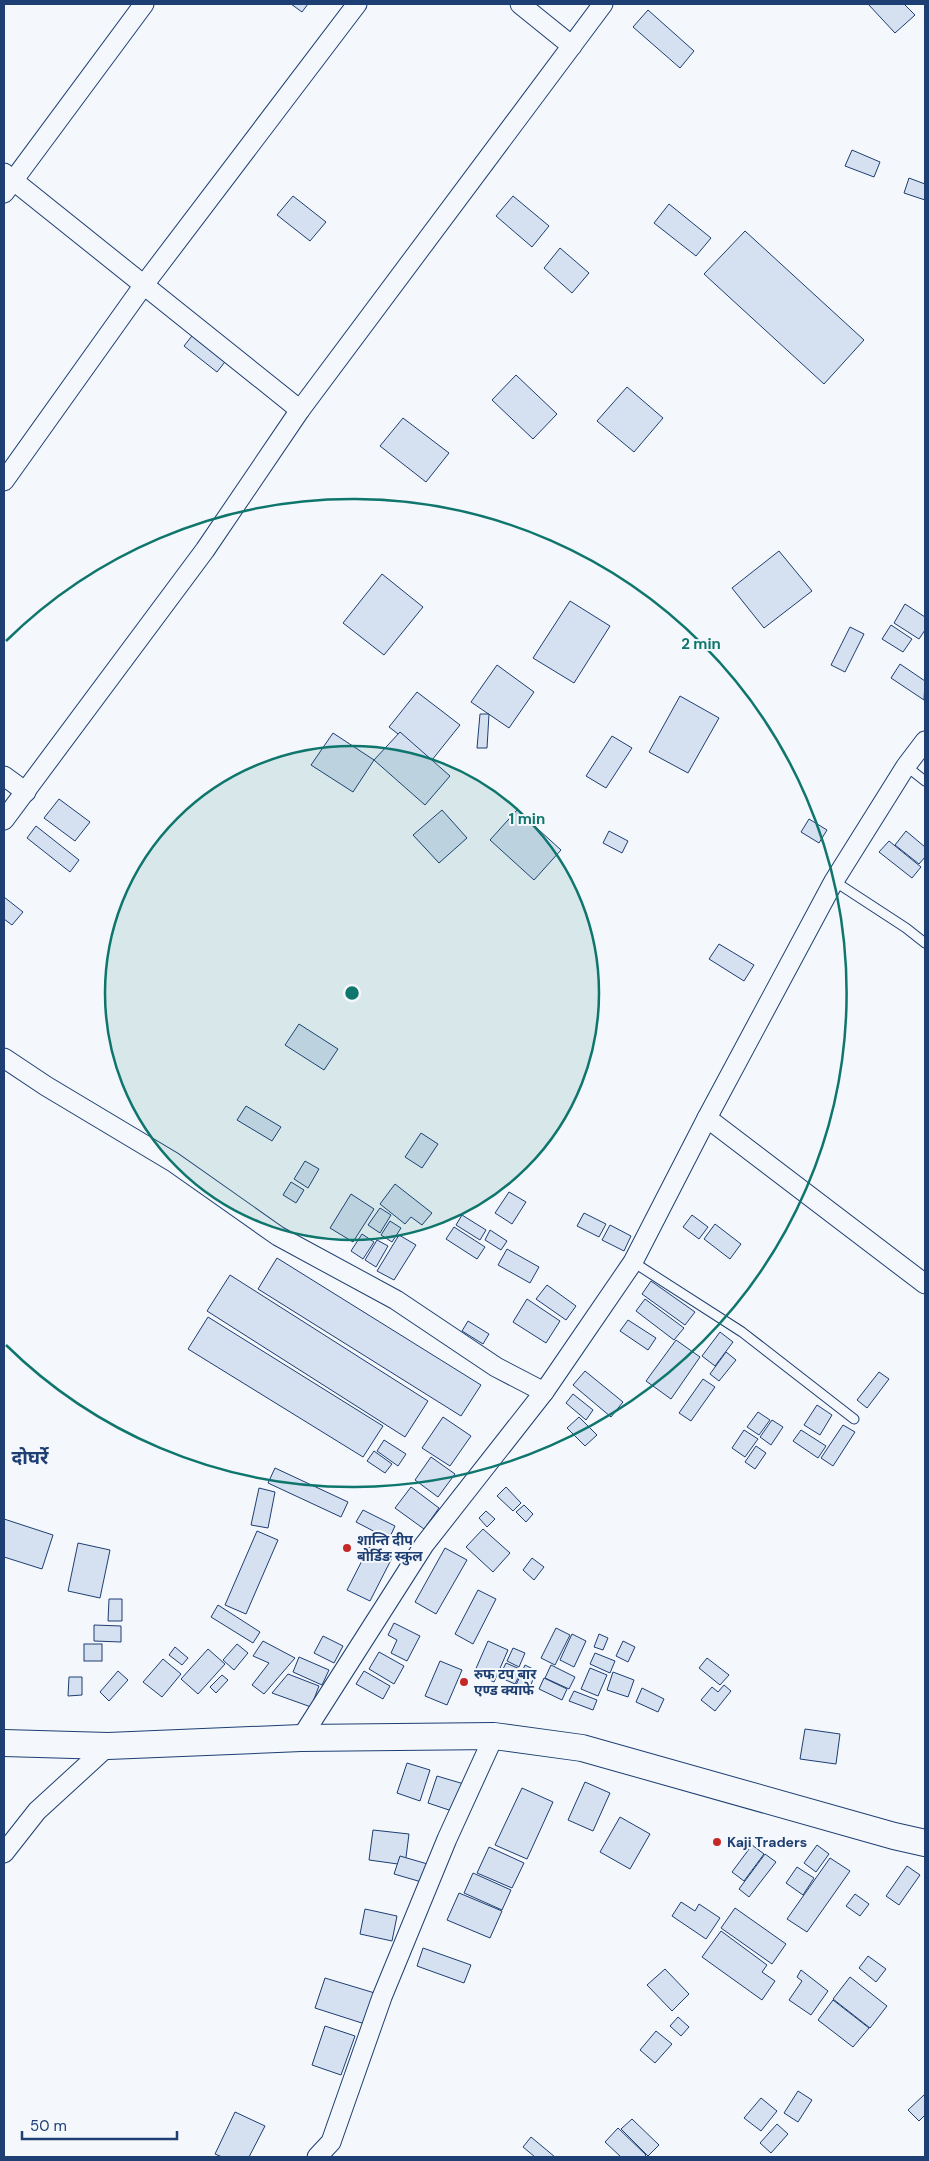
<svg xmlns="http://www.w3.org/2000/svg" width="929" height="2161" viewBox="0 0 929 2161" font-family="'DM Sans','Noto Sans Devanagari',sans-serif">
  <rect width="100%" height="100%" fill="#f4f7fb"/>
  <g fill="#d5e0f0" stroke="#1d3f73">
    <polygon points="291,4 308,4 302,12"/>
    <polygon points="868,4 904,4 915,15 895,33"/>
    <polygon points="648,10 694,51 680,68 633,27"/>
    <polygon points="852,150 880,162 874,177 845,166"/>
    <polygon points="909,178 925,184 925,200 904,193"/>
    <polygon points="293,196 326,222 310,241 277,215"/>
    <polygon points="513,196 549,226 532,247 496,216"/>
    <polygon points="669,204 711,238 696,256 654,223"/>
    <polygon points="745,231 864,340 824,384 704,274"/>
    <polygon points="560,248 589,273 572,293 544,268"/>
    <polygon points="195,332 228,358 217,372 184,346"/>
    <polygon points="516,375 557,414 533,439 492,400"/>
    <polygon points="627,387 663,418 634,452 597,421"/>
    <polygon points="403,418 449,453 426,482 380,446"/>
    <polygon points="779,551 812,591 764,628 732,588"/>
    <polygon points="382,574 423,607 384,655 343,623"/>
    <polygon points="570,601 610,626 574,683 533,658"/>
    <polygon points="905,604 925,617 925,630 919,639 894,623"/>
    <polygon points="891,625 912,639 903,652 882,639"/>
    <polygon points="850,627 864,634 845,672 831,665"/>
    <polygon points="900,664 925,681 924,700 891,678"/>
    <polygon points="497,665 534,692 509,728 471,702"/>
    <polygon points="417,692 460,725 432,760 389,727"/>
    <polygon points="680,696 719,718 688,773 649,752"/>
    <polygon points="480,714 489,714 487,748 477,748"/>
    <polygon points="400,732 450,776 425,805 374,760"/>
    <polygon points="333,733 374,760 353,792 311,765"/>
    <polygon points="612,736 632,748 606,788 586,776"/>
    <polygon points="59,799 90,822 75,841 44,818"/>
    <polygon points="442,810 467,838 439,863 413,835"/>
    <polygon points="517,810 561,850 534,880 490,840"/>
    <polygon points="809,819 827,830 819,843 801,832"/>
    <polygon points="36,826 79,860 70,872 27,838"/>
    <polygon points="609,831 628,841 622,853 603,843"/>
    <polygon points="906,831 925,847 925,857 919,864 895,845"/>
    <polygon points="889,841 921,867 912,878 879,852"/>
    <polygon points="4,897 23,912 12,925 4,919"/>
    <polygon points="719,944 754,965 744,981 709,959"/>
    <polygon points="299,1024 338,1049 324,1070 285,1045"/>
    <polygon points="246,1106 281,1127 272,1141 237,1120"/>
    <polygon points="421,1133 438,1144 422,1168 405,1157"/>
    <polygon points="305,1161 319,1169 308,1188 294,1179"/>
    <polygon points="291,1182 304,1190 296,1203 283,1195"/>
    <polygon points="395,1184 432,1213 422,1225 411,1217 405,1224 380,1204"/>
    <polygon points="509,1192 526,1202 512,1224 495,1213"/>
    <polygon points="351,1194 374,1209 353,1242 330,1228"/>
    <polygon points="380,1208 391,1215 380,1233 368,1225"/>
    <polygon points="584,1213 606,1224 599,1237 577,1226"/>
    <polygon points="462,1215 486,1230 480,1240 456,1225"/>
    <polygon points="692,1215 708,1227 699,1239 683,1227"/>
    <polygon points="390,1221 401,1228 392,1242 381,1235"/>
    <polygon points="715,1224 741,1244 730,1259 704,1239"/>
    <polygon points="610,1225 631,1236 624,1251 602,1240"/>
    <polygon points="454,1227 485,1247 477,1259 446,1239"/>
    <polygon points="490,1230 507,1241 501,1250 485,1240"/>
    <polygon points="362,1234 374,1242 363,1259 351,1251"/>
    <polygon points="399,1235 416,1245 394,1280 377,1271"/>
    <polygon points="377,1240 388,1246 376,1267 365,1260"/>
    <polygon points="507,1249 539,1267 530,1283 498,1265"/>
    <polygon points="277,1258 481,1385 461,1416 258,1289"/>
    <polygon points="230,1275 428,1401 405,1437 207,1311"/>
    <polygon points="651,1281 695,1312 685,1325 642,1294"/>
    <polygon points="547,1285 576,1306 566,1320 536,1299"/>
    <polygon points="527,1299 560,1321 546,1343 513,1322"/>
    <polygon points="645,1299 684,1328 674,1340 636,1311"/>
    <polygon points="208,1317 383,1426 363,1457 188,1349"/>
    <polygon points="628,1320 656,1338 648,1350 620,1331"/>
    <polygon points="468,1321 489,1334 483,1344 462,1331"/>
    <polygon points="720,1332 733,1342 715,1366 702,1356"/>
    <polygon points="676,1340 700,1357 671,1399 646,1381"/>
    <polygon points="726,1352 736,1360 719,1381 710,1374"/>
    <polygon points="585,1371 623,1402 611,1417 573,1385"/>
    <polygon points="879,1372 889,1379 867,1408 857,1400"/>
    <polygon points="703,1379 715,1387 691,1421 679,1413"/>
    <polygon points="573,1394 593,1410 586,1420 566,1403"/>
    <polygon points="817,1405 832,1415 820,1435 804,1425"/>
    <polygon points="758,1412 770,1420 759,1435 747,1427"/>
    <polygon points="443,1417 471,1436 450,1466 422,1448"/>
    <polygon points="579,1417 597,1435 585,1446 567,1428"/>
    <polygon points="772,1420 783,1427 771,1445 760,1437"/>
    <polygon points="843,1425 855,1432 833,1466 821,1458"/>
    <polygon points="744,1430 758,1439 745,1457 732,1448"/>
    <polygon points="801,1430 826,1446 818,1458 793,1441"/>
    <polygon points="384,1440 406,1454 398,1466 377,1451"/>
    <polygon points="756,1446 766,1453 755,1469 745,1462"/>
    <polygon points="374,1451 392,1464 385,1473 367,1461"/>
    <polygon points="431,1457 455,1474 438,1497 415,1480"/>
    <polygon points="275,1468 348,1502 341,1517 268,1483"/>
    <polygon points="411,1487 439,1508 424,1529 395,1508"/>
    <polygon points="506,1487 521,1503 513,1511 497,1496"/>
    <polygon points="259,1488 275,1492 268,1528 251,1525"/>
    <polygon points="524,1505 533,1514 526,1522 516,1512"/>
    <polygon points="363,1510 395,1526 389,1539 356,1522"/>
    <polygon points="486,1511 495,1519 487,1527 479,1518"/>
    <polygon points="4,1519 53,1535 42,1569 4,1557"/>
    <polygon points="483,1529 510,1553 493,1572 466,1547"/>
    <polygon points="257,1531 278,1540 246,1614 225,1605"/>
    <polygon points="78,1543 110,1550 100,1598 68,1591"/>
    <polygon points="369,1547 392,1558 370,1601 347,1590"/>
    <polygon points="445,1548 467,1560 436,1614 415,1602"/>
    <polygon points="532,1558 544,1567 534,1580 523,1570"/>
    <polygon points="478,1590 496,1599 473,1644 455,1634"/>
    <polygon points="109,1599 122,1599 122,1621 108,1621"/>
    <polygon points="218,1605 260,1632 253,1643 211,1617"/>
    <polygon points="394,1623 420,1636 407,1661 391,1653 397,1640 388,1635"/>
    <polygon points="94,1625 121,1626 121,1642 94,1641"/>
    <polygon points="556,1628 570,1635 555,1665 541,1658"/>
    <polygon points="572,1634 586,1641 574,1667 560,1660"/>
    <polygon points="599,1634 608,1638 603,1650 594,1647"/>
    <polygon points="323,1636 343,1646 334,1663 314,1653"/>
    <polygon points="263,1641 295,1658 264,1694 252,1685 269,1663 253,1656"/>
    <polygon points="488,1641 508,1650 494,1682 474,1673"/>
    <polygon points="623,1641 635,1647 628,1662 616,1656"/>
    <rect x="84" y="1644" width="18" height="17"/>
    <polygon points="237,1644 248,1653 234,1670 223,1660"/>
    <polygon points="175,1647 188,1658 182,1665 169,1655"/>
    <polygon points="513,1648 525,1653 519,1667 507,1661"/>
    <polygon points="208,1649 225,1664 198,1694 181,1679"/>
    <polygon points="379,1652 404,1666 394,1684 369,1669"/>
    <polygon points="595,1653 615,1661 610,1673 590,1664"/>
    <polygon points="299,1657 329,1670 322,1685 293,1672"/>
    <polygon points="707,1658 729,1675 720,1685 699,1668"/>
    <polygon points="163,1659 181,1674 162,1697 143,1682"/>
    <polygon points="440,1661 462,1670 447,1705 425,1696"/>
    <polygon points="506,1663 522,1670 515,1684 499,1677"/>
    <polygon points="525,1665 537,1671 528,1691 516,1685"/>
    <polygon points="551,1665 575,1677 569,1689 545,1678"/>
    <polygon points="590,1668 607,1675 598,1696 581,1689"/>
    <polygon points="118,1671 128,1680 109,1701 100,1692"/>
    <polygon points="364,1671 390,1686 383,1699 356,1684"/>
    <polygon points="613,1672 634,1680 628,1697 607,1690"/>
    <polygon points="288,1674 319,1686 311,1707 272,1693"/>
    <polygon points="222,1675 228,1680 216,1693 210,1687"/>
    <polygon points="69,1677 82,1677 82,1695 68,1696"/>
    <polygon points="544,1678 567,1689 562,1700 539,1689"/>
    <polygon points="724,1685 731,1691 715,1711 701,1700 712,1687 718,1692"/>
    <polygon points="642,1688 664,1699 658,1712 636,1702"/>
    <polygon points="574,1691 597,1700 593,1710 569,1701"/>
    <polygon points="805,1729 840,1734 836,1764 800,1759"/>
    <polygon points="407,1763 430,1770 420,1801 397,1793"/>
    <polygon points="437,1776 464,1784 455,1812 428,1803"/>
    <polygon points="585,1782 610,1793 593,1831 568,1820"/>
    <polygon points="522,1788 553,1802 527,1859 495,1845"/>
    <polygon points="620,1817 650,1834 630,1869 600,1852"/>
    <polygon points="373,1830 409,1834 405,1865 369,1860"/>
    <polygon points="752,1845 764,1854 744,1881 732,1872"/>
    <polygon points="817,1845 829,1854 816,1872 804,1863"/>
    <polygon points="489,1847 524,1863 512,1888 477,1873"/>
    <polygon points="765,1854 776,1862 749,1897 739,1889"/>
    <polygon points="400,1856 431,1865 425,1883 394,1874"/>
    <polygon points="830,1858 850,1871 807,1932 787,1919"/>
    <polygon points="907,1866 920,1875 899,1905 886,1896"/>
    <polygon points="797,1867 814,1878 803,1895 786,1883"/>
    <polygon points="473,1873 511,1890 502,1910 464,1893"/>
    <polygon points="459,1893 502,1911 490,1938 447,1920"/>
    <polygon points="855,1894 869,1904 860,1916 846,1906"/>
    <polygon points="681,1902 695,1911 699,1904 720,1918 706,1939 672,1916"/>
    <polygon points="735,1908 786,1944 772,1964 721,1928"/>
    <polygon points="365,1909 397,1916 392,1941 360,1934"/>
    <polygon points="721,1931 767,1965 762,1972 775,1981 762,2000 702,1957"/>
    <polygon points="423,1948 471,1965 464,1983 417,1966"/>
    <polygon points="868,1956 886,1969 876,1982 859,1968"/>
    <polygon points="665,1969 689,1994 672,2011 647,1985"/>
    <polygon points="801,1970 828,1991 811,2015 789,2000 802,1981 797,1977"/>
    <polygon points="850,1977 887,2006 870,2028 833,1999"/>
    <polygon points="325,1978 378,1994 368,2025 315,2008"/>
    <polygon points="833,2000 869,2028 853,2047 818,2020"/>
    <polygon points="678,2017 689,2027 681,2036 670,2026"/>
    <polygon points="325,2026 355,2036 341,2075 312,2065"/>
    <polygon points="656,2031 672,2044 655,2063 640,2050"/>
    <polygon points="798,2091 812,2100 798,2122 784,2113"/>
    <polygon points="925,2094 925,2115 919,2121 908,2110"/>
    <polygon points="761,2098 777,2111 761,2131 744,2118"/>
    <polygon points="235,2112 265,2126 249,2157 222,2157 215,2154"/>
    <polygon points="632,2119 659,2145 648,2156 621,2129"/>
    <polygon points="777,2124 788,2134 771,2153 760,2143"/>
    <polygon points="618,2128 646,2155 644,2157 621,2157 605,2142"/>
    <polygon points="531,2137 555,2157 535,2157 523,2147"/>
  </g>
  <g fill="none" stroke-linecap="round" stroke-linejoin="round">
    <g stroke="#1d3f73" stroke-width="11">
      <g id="lane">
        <polyline points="906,766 925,781"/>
        <polyline points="834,881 906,928 925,943"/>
        <polyline points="633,1262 742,1332 854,1419"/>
      </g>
    </g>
    <g stroke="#1d3f73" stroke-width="21">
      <g id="street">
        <polyline points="520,4 572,46"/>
        <polyline points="4,173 300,410"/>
        <polyline points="4,193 144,4"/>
        <polyline points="4,481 143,286 357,4"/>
        <polyline points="4,776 26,792"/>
        <polyline points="4,820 205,550 300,410 603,4"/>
        <polyline points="4,1058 46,1086 173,1162 278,1236 396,1300 496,1367 544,1392"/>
        <polyline points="707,1118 925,1284"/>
        <polyline points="301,1738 424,1545 544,1392 633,1262 707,1118 834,881 906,766 925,741"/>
        <polyline points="4,1853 37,1811 108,1746"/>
        <polyline points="317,2157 331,2142 382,1997 447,1839 494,1736"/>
      </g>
    </g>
    <g stroke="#1d3f73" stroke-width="28">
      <polyline id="secondary" points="4,1743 108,1746 301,1738 494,1736 582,1748 894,1836 925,1843"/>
    </g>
    <use href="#lane" stroke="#f4f7fb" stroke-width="9"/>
    <use href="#street" stroke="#f4f7fb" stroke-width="19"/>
    <use href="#secondary" stroke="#f4f7fb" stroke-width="26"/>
  </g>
  <circle cx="352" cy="993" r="247" fill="#0f766e" fill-opacity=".12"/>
  <g fill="none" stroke="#0f766e" stroke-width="2.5">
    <circle cx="352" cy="993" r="247"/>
    <path d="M6 641A494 494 0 1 1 6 1345"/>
  </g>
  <g fill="#c62828" stroke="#f4f7fb" stroke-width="2">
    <circle cx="347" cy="1548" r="5"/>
    <circle cx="464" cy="1682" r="5"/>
    <circle cx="717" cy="1842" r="5"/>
  </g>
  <g text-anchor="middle" stroke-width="4" stroke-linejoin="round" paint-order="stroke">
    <g font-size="14" font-weight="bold" fill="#1d3f73" stroke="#f4f7fb" text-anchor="start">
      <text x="357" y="1545">शान्ति दीप<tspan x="357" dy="16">बोर्डिङ स्कुल</tspan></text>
      <text x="474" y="1679">रुफ टप बार<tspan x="474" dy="16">एण्ड क्याफे</tspan></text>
      <text x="727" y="1847">Kaji Traders</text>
    </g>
    <g font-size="19" font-weight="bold" fill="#1d3f73" stroke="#f4f7fb">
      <text x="30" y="1464">दोघर्रे</text>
    </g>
  </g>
  <circle cx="352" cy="993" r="8" fill="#0f766e" stroke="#f4f7fb" stroke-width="2.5"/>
  <g font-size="15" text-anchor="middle" font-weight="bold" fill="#0f766e" stroke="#f4f7fb" stroke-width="4" stroke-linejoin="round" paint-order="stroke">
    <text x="701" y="649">2 min</text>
    <text x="527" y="824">1 min</text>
  </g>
  <rect width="929" height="2161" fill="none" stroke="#1d3f73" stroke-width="10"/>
  <path d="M22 2131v8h155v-8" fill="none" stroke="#1d3f73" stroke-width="2.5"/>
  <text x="30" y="2131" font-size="15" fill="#1d3f73" stroke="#f4f7fb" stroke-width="4" paint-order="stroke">50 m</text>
</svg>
